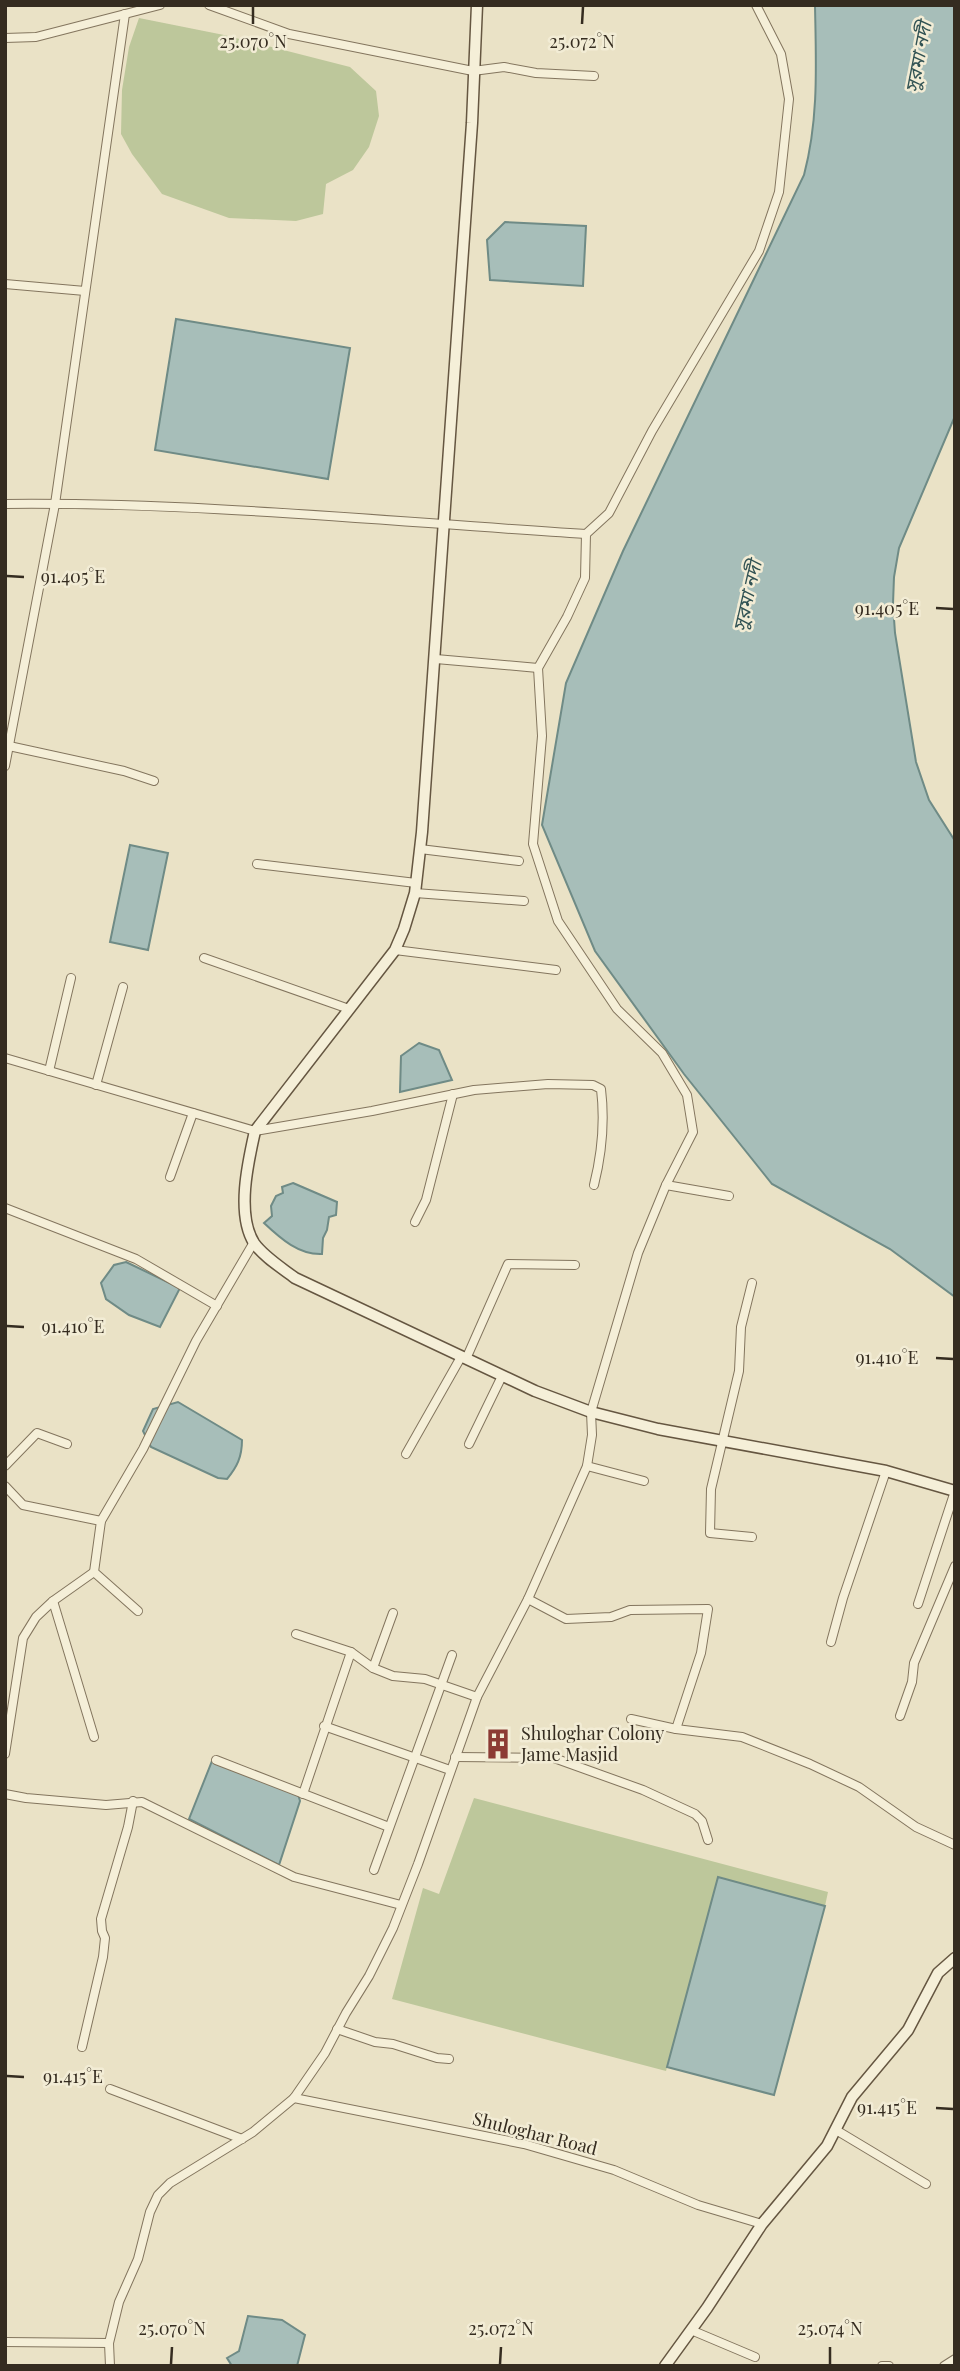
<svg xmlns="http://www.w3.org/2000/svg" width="960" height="2371" viewBox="0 0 960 2371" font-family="'Playfair Display','Noto Sans Bengali',serif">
  <rect width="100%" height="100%" fill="#eae2c6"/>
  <g fill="#bdc79b">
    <polygon points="139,18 224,35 350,67 376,91 379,116 369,147 353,170 326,184 323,214 296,221 229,218 162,194 132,154 121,134 122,90 129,47"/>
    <polygon points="474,1798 828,1892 825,1906 718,1877 666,2071 392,1999 423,1888 439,1894"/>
  </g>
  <g fill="#a7beb9" stroke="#6f8b86" stroke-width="2">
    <path d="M815,5H955V416L899,548L894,577L893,604L895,633L916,762L929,800L955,841V1297L890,1249L772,1184L684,1074L595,951L542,825L566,683L623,551L804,175C819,118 816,64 815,5Z"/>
    <polygon points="505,222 586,226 583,286 490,280 487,240"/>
    <polygon points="176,319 350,348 328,479 155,450"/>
    <polygon points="130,845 168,853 148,950 110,942"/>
    <polygon points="419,1043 439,1050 452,1080 400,1092 401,1056"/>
    <path d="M293,1183L337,1202L336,1215L329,1217L327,1230L323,1238L322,1254C299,1255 281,1239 264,1223L272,1216L271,1206L276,1196L283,1193L282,1187Z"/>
    <polygon points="126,1262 180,1288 160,1327 129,1315 106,1299 101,1283 114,1265"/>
    <path d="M178,1402L242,1440C242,1457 237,1467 227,1479L218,1478L151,1447L143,1431L153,1409Z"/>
    <polygon points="212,1761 298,1794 300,1801 279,1865 189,1819"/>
    <polygon points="718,1877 825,1906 774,2095 667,2067"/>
    <polygon points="248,2316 282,2320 305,2335 297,2366 232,2366 227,2358 239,2351"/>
  </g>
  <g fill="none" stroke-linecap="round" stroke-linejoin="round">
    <g stroke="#83755e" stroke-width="10">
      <g id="street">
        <polyline points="209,5 289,34 473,71 504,67 536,73 594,76"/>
        <polyline points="5,38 36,37 160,5"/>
        <polyline points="5,284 85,291"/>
        <path d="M5,504C199,502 393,522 586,534"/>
        <polyline points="436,659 538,668"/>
        <polyline points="9,746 124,771 154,781"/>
        <polyline points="5,766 55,504 125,14"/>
        <polyline points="420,849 519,861"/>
        <polyline points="257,864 416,883"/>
        <polyline points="415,893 524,901"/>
        <polyline points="395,950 556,970"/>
        <polyline points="204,958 349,1009"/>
        <path d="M5,1058L255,1131L372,1111L474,1090L548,1084L593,1085L601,1089C605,1122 602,1153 594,1185"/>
        <polyline points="49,1071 71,978"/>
        <polyline points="96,1085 123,987"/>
        <polyline points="170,1177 193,1113"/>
        <polyline points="666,1185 729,1196"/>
        <polyline points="5,1208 136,1259 217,1306"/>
        <polyline points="415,1222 426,1200 453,1094"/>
        <polyline points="466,1359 508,1264 575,1265"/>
        <polyline points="469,1444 502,1376"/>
        <polyline points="406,1454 461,1357"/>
        <polyline points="5,1466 37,1433 67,1444"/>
        <polyline points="587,1466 644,1481"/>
        <polyline points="5,1486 23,1505 101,1521"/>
        <polyline points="752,1537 710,1533 711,1489 739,1371 741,1327 752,1283"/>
        <polyline points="528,1599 566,1619 611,1617 630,1610 708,1609 701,1653 676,1729"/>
        <polyline points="53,1601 94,1737"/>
        <polyline points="918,1604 955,1491"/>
        <polyline points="138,1611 94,1572 101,1521 143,1449 196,1341 254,1242"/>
        <polyline points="296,1634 351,1652 373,1668 393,1676 425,1679 477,1697"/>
        <polyline points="831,1642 843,1598 886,1471"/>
        <polyline points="373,1668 393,1613"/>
        <polyline points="900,1716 912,1682 914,1663 955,1566"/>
        <polyline points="631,1719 676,1729 742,1737 810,1764 859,1787 916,1827 955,1845"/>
        <polyline points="324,1726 450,1770"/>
        <polyline points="5,1754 23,1638 36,1617 53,1601 94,1572"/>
        <polyline points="455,1757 554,1758 643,1790 695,1814 702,1821 708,1840"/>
        <polyline points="216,1760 389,1827"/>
        <polyline points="5,1794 26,1798 106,1805 142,1802 294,1877 401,1905"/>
        <polyline points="303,1794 351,1652"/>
        <polyline points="374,1870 452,1655"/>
        <polyline points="337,2029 375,2042 393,2044 437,2058 449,2059"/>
        <polyline points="82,2047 103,1957 105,1938 102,1931 101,1919 128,1827 133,1801"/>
        <polyline points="110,2089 242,2139"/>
        <polyline points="294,2098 524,2144 614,2170 698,2205 762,2224"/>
        <polyline points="836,2130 926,2184"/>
        <polyline points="691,2330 755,2357"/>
        <polyline points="5,2342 109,2343"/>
        <polyline points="110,2366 109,2343 119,2302 138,2259 150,2212 158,2195 170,2183 253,2132 294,2098 325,2053 346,2013 369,1976 393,1928 418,1864 477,1697 528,1599 587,1466 592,1435 591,1412 638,1253 666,1185 693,1132 687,1095 662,1053 617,1009 558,921 533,844 542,736 538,668 567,617 585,578 586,534 609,513 652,431 759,251 779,192 789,99 781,54 756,5"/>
        <polyline points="882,2366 889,2366"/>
        <polyline points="944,2366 955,2359"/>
      </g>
    </g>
    <g stroke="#655641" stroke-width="13">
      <g id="secondary">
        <path d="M477,5L472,123L422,832L415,893L404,929L395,950L255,1131C248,1162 236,1214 254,1243C264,1257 282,1268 295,1278L535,1391L591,1412L658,1429L886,1471L955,1491"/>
        <polyline points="665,2366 707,2308 762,2224 827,2146 852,2097 908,2030 938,1973 955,1958"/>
      </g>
    </g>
    <use href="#street" stroke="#f5efd8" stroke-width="8"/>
    <use href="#secondary" stroke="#f5efd8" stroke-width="10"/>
  </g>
  <path fill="none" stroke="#352c20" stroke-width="2.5" d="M253,24V7M582,24L583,7M7,576L24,577M936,608L953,609M7,1326L24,1327M936,1358L953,1359M7,2076L24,2077M936,2108L953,2109M171,2364L172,2347M500,2364L501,2347M830,2364V2347"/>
  <defs>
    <g id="building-bare" transform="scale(2.415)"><path d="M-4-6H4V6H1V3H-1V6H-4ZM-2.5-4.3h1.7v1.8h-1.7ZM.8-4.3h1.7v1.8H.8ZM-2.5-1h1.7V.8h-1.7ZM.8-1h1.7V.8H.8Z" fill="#8c3b34" stroke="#f2ecd5" stroke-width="2.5" paint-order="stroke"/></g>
  </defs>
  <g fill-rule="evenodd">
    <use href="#building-bare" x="498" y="1744"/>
  </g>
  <g text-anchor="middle" stroke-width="5" stroke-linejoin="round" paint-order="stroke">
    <g font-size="18" fill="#352c20" stroke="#f2ecd5" text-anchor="start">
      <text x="521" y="1740">Shuloghar Colony<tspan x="521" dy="21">Jame Masjid</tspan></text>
    </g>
    <g font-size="18" fill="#352c20" stroke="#f2ecd5">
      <text transform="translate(535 2134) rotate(14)" y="6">Shuloghar Road</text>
    </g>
    <g font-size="19" font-style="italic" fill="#315253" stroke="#f2ecd5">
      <text transform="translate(918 57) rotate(-79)" y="7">সুরমা নদী</text>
      <text transform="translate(747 596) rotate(-77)" y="7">সুরমা নদী</text>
    </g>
  </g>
  <g font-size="18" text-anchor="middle" fill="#352c20" stroke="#f2ecd5" stroke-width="5" stroke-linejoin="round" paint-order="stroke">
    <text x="253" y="48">25.070°N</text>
    <text x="582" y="48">25.072°N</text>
    <text x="73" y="583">91.405°E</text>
    <text x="887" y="615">91.405°E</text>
    <text x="73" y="1333">91.410°E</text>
    <text x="887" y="1364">91.410°E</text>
    <text x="73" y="2083">91.415°E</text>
    <text x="887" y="2114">91.415°E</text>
    <text x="172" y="2335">25.070°N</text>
    <text x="501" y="2335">25.072°N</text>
    <text x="830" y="2335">25.074°N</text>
  </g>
  <rect width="960" height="2371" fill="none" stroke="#352c20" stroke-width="14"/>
</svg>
